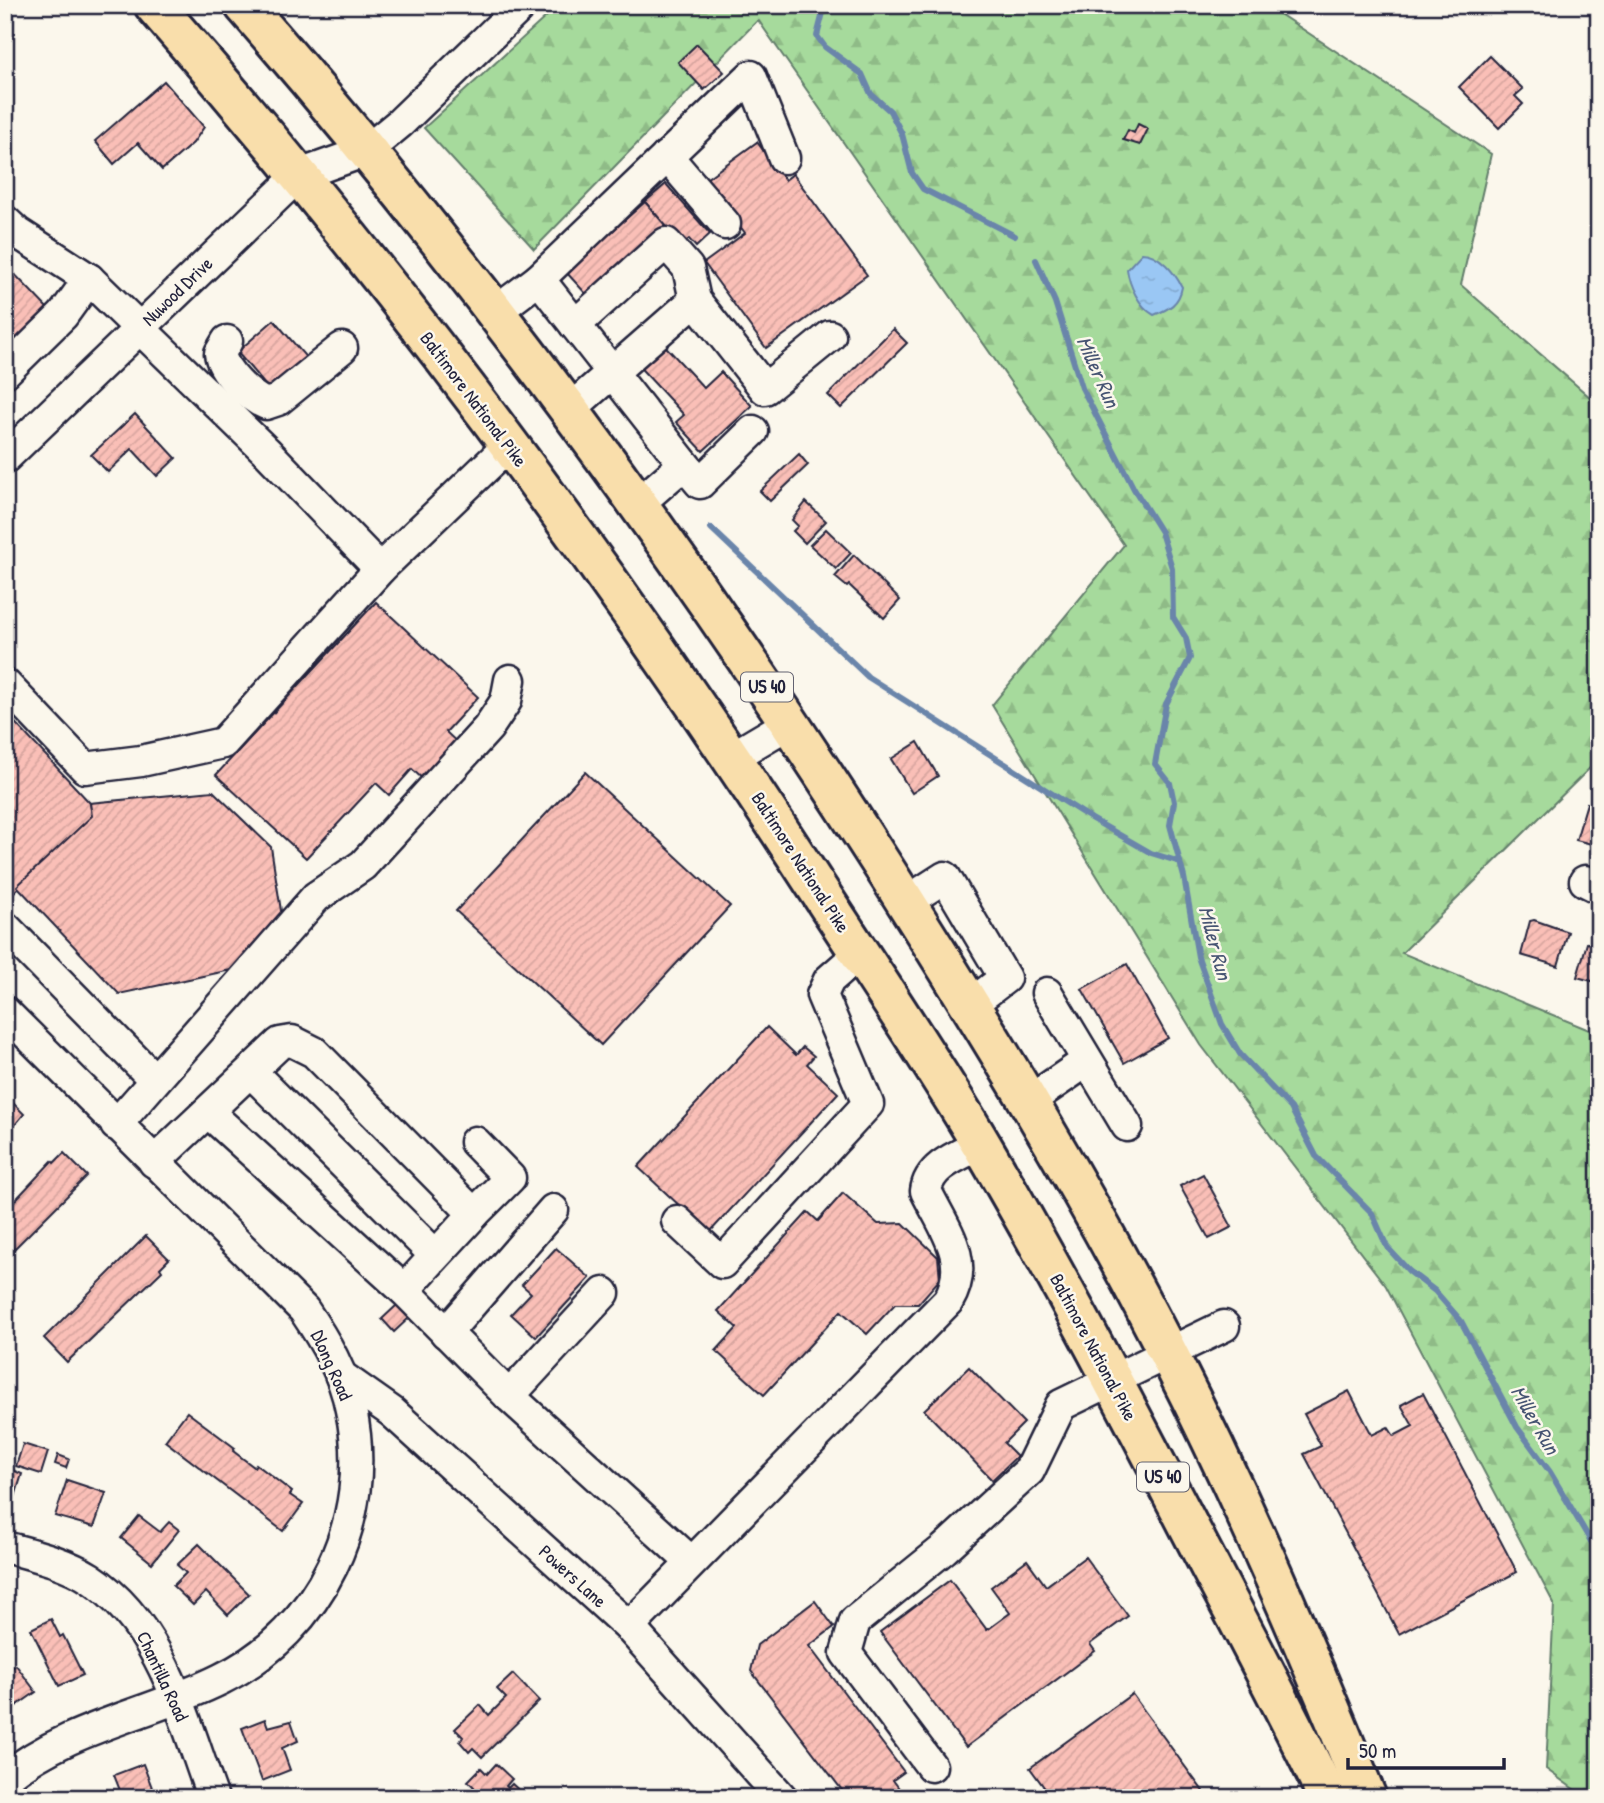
<svg xmlns="http://www.w3.org/2000/svg" width="1604" height="1803" viewBox="0 0 1604 1803" font-family="'Patrick Hand',sans-serif">
  <defs>
    <pattern id="forest-firs" width="22" height="20" patternUnits="userSpaceOnUse" patternTransform="scale(1.75)"><rect width="22" height="20" fill="#a6da9c"/><path d="M5 1l3.5 6h-7zM16 11l3.5 6h-7z" fill="#8fbb87"/></pattern>
    <pattern id="water-ripples" width="26" height="14" patternUnits="userSpaceOnUse" patternTransform="scale(1.75)"><rect width="26" height="14" fill="#9ac7f4"/><path d="M2 4q2-2 4 0t4 0M15 11q2-2 4 0t4 0" fill="none" stroke="#84abd2"/></pattern>
    <pattern id="building-hatch" width="6" height="6" patternUnits="userSpaceOnUse" patternTransform="scale(1.75)"><rect width="6" height="6" fill="#fabfb7"/><path d="M-1 1l2-2M0 6l6-6M5 7l2-2" fill="none" stroke="#d6a49e"/></pattern>
  </defs>
  <rect width="100%" height="100%" fill="#fbf7ec"/>
  <filter id="ink" filterUnits="userSpaceOnUse"><feTurbulence type="fractalNoise" baseFrequency=".0143" numOctaves="2"/><feDisplacementMap in="SourceGraphic" scale="14" xChannelSelector="R" yChannelSelector="G"/><feConvolveMatrix kernelMatrix="1 2 1 2 8 2 1 2 1" color-interpolation-filters="sRGB"/></filter>
  <g filter="url(#ink)">
    <polygon fill="url(#forest-firs)" stroke="#647e6c" stroke-width="2" points="559,5 1266,5 1491,154 1461,285 1599,405 1599,759 1402,953 1599,1034 1599,1107 1593,1122 1599,1125 1599,1798 1586,1798 1546,1769 1554,1604 1386,1286 1201,1045 992,705 1124,545 758,20 534,249 424,128"/>
    <path fill="url(#water-ripples)" stroke="#6a85aa" stroke-width="2" d="M1142,253C1159,253 1175,273 1182,287C1179,304 1169,309 1154,315C1139,307 1129,285 1127,269Z"/>
    <g fill="none" stroke-linecap="round" stroke-linejoin="round">
      <g stroke="#6a85aa" stroke-width="6">
        <polyline points="825,5 817,36 825,47 862,74 871,94 890,111 902,134 912,173 923,189 1015,236"/>
        <polyline points="1036,260 1055,302 1082,388 1134,489 1161,532 1172,568 1173,617 1186,638 1190,658 1166,704 1155,764 1170,783 1174,802 1170,825 1184,877 1198,957 1222,1024 1240,1054 1291,1108 1316,1156 1372,1213 1387,1247 1409,1271 1435,1291 1461,1321 1517,1427 1550,1472 1599,1555"/>
        <polyline points="711,528 868,677 1092,819 1151,853 1180,862"/>
      </g>
    </g>
    <g fill="url(#building-hatch)" stroke="#22223b" stroke-width="2">
      <polygon points="697,44 724,72 704,90 678,62"/>
      <polygon points="1490,56 1523,89 1515,96 1523,104 1499,128 1459,87"/>
      <polygon points="164,81 204,127 193,143 162,170 138,143 114,164 95,141"/>
      <polygon points="1138,124 1148,129 1140,145 1123,140 1128,130 1134,133"/>
      <polygon points="757,142 785,180 793,174 867,275 766,348 704,263 745,233 706,179"/>
      <polygon points="666,184 710,234 696,247 689,239 682,244 645,202"/>
      <polygon points="645,202 665,225 588,296 566,272"/>
      <polygon points="5,264 49,310 5,352"/>
      <polygon points="274,320 310,362 272,393 237,352"/>
      <polygon points="893,329 907,343 841,408 828,395"/>
      <polygon points="657,337 704,388 721,372 752,406 703,451 676,422 684,415 632,359"/>
      <polygon points="135,414 176,458 157,476 132,449 108,472 91,455"/>
      <polygon points="799,454 808,465 770,501 760,491"/>
      <polygon points="806,502 826,521 805,543 793,531 798,526 792,520"/>
      <polygon points="826,529 851,553 836,569 810,545"/>
      <polygon points="854,555 900,600 884,618 849,585 847,587 835,577"/>
      <polygon points="376,602 478,697 446,732 461,746 427,783 412,769 389,795 376,783 306,858 216,775"/>
      <polygon points="5,712 90,803 92,816 12,894 5,887"/>
      <polygon points="918,742 938,776 912,793 891,759"/>
      <polygon points="585,772 730,906 601,1045 456,911"/>
      <polygon points="213,791 271,847 282,917 240,968 119,994 17,886 92,816 90,803"/>
      <polygon points="1587,803 1599,806 1599,846 1576,840"/>
      <polygon points="1534,920 1568,932 1558,966 1521,955 1530,921"/>
      <polygon points="1587,943 1599,946 1599,983 1577,977"/>
      <polygon points="1127,964 1168,1038 1124,1063 1082,989"/>
      <polygon points="767,1027 796,1055 803,1047 814,1056 807,1064 838,1093 709,1233 638,1167"/>
      <polygon points="5,1095 24,1114 5,1137"/>
      <polygon points="64,1153 87,1176 5,1258 5,1211 52,1161 54,1163"/>
      <polygon points="1203,1174 1232,1227 1209,1239 1180,1186"/>
      <polygon points="843,1193 878,1224 903,1223 938,1257 940,1279 918,1304 895,1304 867,1334 841,1311 764,1395 716,1351 737,1328 718,1311 808,1212 818,1221"/>
      <polygon points="146,1236 169,1259 160,1268 162,1271 67,1362 44,1338"/>
      <polygon points="556,1248 590,1278 536,1337 511,1314 531,1293 522,1285"/>
      <polygon points="397,1305 409,1318 394,1332 382,1319"/>
      <polygon points="969,1367 1024,1423 1004,1443 1017,1456 992,1480 924,1410"/>
      <polygon points="1349,1391 1372,1435 1388,1427 1394,1436 1413,1426 1401,1405 1423,1393 1517,1572 1399,1634 1304,1454 1321,1446 1304,1414"/>
      <polygon points="187,1412 235,1448 233,1451 254,1467 256,1464 292,1492 290,1495 303,1504 283,1531 165,1441"/>
      <polygon points="23,1444 48,1452 41,1474 16,1466"/>
      <polygon points="58,1455 69,1459 66,1468 55,1464"/>
      <polygon points="5,1467 22,1474 14,1500 5,1497"/>
      <polygon points="67,1480 106,1493 94,1527 55,1516"/>
      <polygon points="139,1516 160,1532 169,1522 179,1530 152,1563 121,1538"/>
      <polygon points="199,1544 249,1594 228,1615 206,1592 193,1605 173,1586 186,1573 177,1565"/>
      <polygon points="1085,1557 1128,1616 1090,1644 1095,1651 966,1747 880,1632 950,1580 987,1630 1010,1613 991,1587 1027,1560 1046,1586"/>
      <polygon points="815,1601 834,1627 809,1646 904,1772 893,1780 906,1798 848,1798 751,1671 757,1645"/>
      <polygon points="51,1619 60,1637 63,1635 83,1675 59,1686 31,1629"/>
      <polygon points="16,1665 36,1692 5,1714 5,1669 7,1671"/>
      <polygon points="513,1674 539,1701 482,1757 473,1748 469,1752 460,1742 463,1737 455,1729 480,1705 489,1715 506,1698 497,1689"/>
      <polygon points="1132,1694 1208,1798 1052,1798 1030,1768"/>
      <polygon points="265,1719 268,1727 291,1721 298,1741 282,1748 290,1770 262,1781 242,1728"/>
      <polygon points="143,1764 156,1798 123,1798 114,1775"/>
      <polygon points="496,1764 512,1779 506,1786 508,1788 512,1784 524,1795 468,1798 474,1787 468,1781 481,1768 487,1774"/>
    </g>
    <g fill="none" stroke-linecap="round" stroke-linejoin="round">
      <g stroke="#22223b" stroke-width="35">
        <g id="minor">
          <polyline points="667,156 725,224"/>
          <polyline points="5,221 18,233 89,279 266,451 380,569"/>
          <polyline points="539,279 751,76 784,158"/>
          <polyline points="494,313 539,279 684,464 638,504"/>
          <polyline points="575,325 666,243 688,268 695,300 765,389 830,336"/>
          <path d="M227,341L220,353C222,371 249,397 266,404L278,400L342,348"/>
          <polyline points="5,372 63,315 89,279"/>
          <polyline points="568,411 695,300"/>
          <polyline points="5,458 299,175 366,151 400,123 522,5"/>
          <polyline points="684,464 700,483 753,431"/>
          <polyline points="5,684 85,768 141,761 223,743 380,569 509,445"/>
          <polyline points="732,757 791,722"/>
          <polyline points="1585,881 1599,888"/>
          <polyline points="906,902 945,877 1005,978 970,1005"/>
          <polyline points="5,927 154,1079"/>
          <polyline points="1047,993 1127,1126"/>
          <path d="M5,1012L304,1310C325,1341 344,1373 351,1410C374,1518 321,1630 221,1679C149,1715 69,1726 5,1778"/>
          <polyline points="251,1072 435,1255"/>
          <polyline points="1029,1101 1087,1061"/>
          <polyline points="116,1125 316,897 363,865 488,728 506,701 510,680"/>
          <polyline points="154,1162 280,1043 292,1041 314,1052 474,1214 404,1290 208,1112"/>
          <polyline points="473,1215 510,1178 475,1142"/>
          <polyline points="677,1221 722,1263 868,1104 822,995 829,980 860,953"/>
          <polyline points="404,1290 509,1396"/>
          <polyline points="604,1293 509,1396 690,1561"/>
          <polyline points="446,1333 553,1210"/>
          <polyline points="341,1376 392,1412 629,1627 782,1798"/>
          <path d="M5,1547C34,1555 65,1562 90,1578C163,1626 184,1721 213,1798"/>
          <path d="M629,1627L948,1301C972,1261 944,1228 926,1191C929,1165 960,1155 981,1144"/>
          <polyline points="931,1766 846,1653 855,1621 944,1549 1029,1471 1061,1405 1224,1326"/>
        </g>
      </g>
      <g stroke="#22223b" stroke-width="44">
        <g id="major">
          <path d="M154,5C399,284 620,583 821,894C876,979 933,1062 984,1149C1055,1270 1120,1394 1185,1519C1233,1612 1283,1703 1328,1798"/>
          <path d="M244,5C480,276 693,568 886,871C987,1030 1086,1191 1171,1359C1244,1502 1307,1650 1367,1798"/>
        </g>
      </g>
      <use href="#minor" stroke="#fbf7ec" stroke-width="30"/>
      <use href="#major" stroke="#f9deab" stroke-width="38"/>
    </g>
  </g>
  <g text-anchor="middle" stroke-width="5" stroke-linejoin="round" paint-order="stroke">
    <g fill="#fbf7ec" stroke="#636270" stroke-width="2">
      <rect x="741" y="672.5" width="52" height="29" rx="5"/>
      <rect x="1137" y="1462.5" width="52" height="29" rx="5"/>
    </g>
    <g font-size="18" font-weight="bold" fill="#22223b">
      <text x="767" y="693">US 40</text>
      <text x="1163" y="1483">US 40</text>
    </g>
    <g font-size="19" fill="#22223b" stroke="#fbf7ec">
      <text transform="translate(177 291) rotate(-44)" y="7">Nuwood Drive</text>
      <text transform="translate(474 399) rotate(53)" y="7">Baltimore National Pike</text>
      <text transform="translate(801 862) rotate(57)" y="7">Baltimore National Pike</text>
      <text transform="translate(1094 1347) rotate(62)" y="7">Baltimore National Pike</text>
      <text transform="translate(332 1365) rotate(66)" y="7">Dlong Road</text>
      <text transform="translate(573 1576) rotate(42)" y="7">Powers Lane</text>
      <text transform="translate(163 1676) rotate(65)" y="7">Chantilla Road</text>
    </g>
    <g font-size="21" font-style="italic" fill="#465472" stroke="#fbf7ec">
      <text transform="translate(1098 372) rotate(66)" y="7">Miller Run</text>
      <text transform="translate(1215 943) rotate(75)" y="7">Miller Run</text>
      <text transform="translate(1535 1420) rotate(60)" y="7">Miller Run</text>
    </g>
  </g>
  <rect width="1604" height="1803" fill="none" stroke="#fbf7ec" stroke-width="28"/>
  <rect x="14" y="14" width="1576" height="1775" fill="none" stroke="#22223b" stroke-width="2.5" filter="url(#ink)"/>
  <path d="M1348 1758v10h156v-10" fill="none" stroke="#22223b" stroke-width="3.5"/>
  <text x="1359" y="1758" font-size="21" fill="#22223b" stroke="#fbf7ec" stroke-width="5" paint-order="stroke">50 m</text>
</svg>
